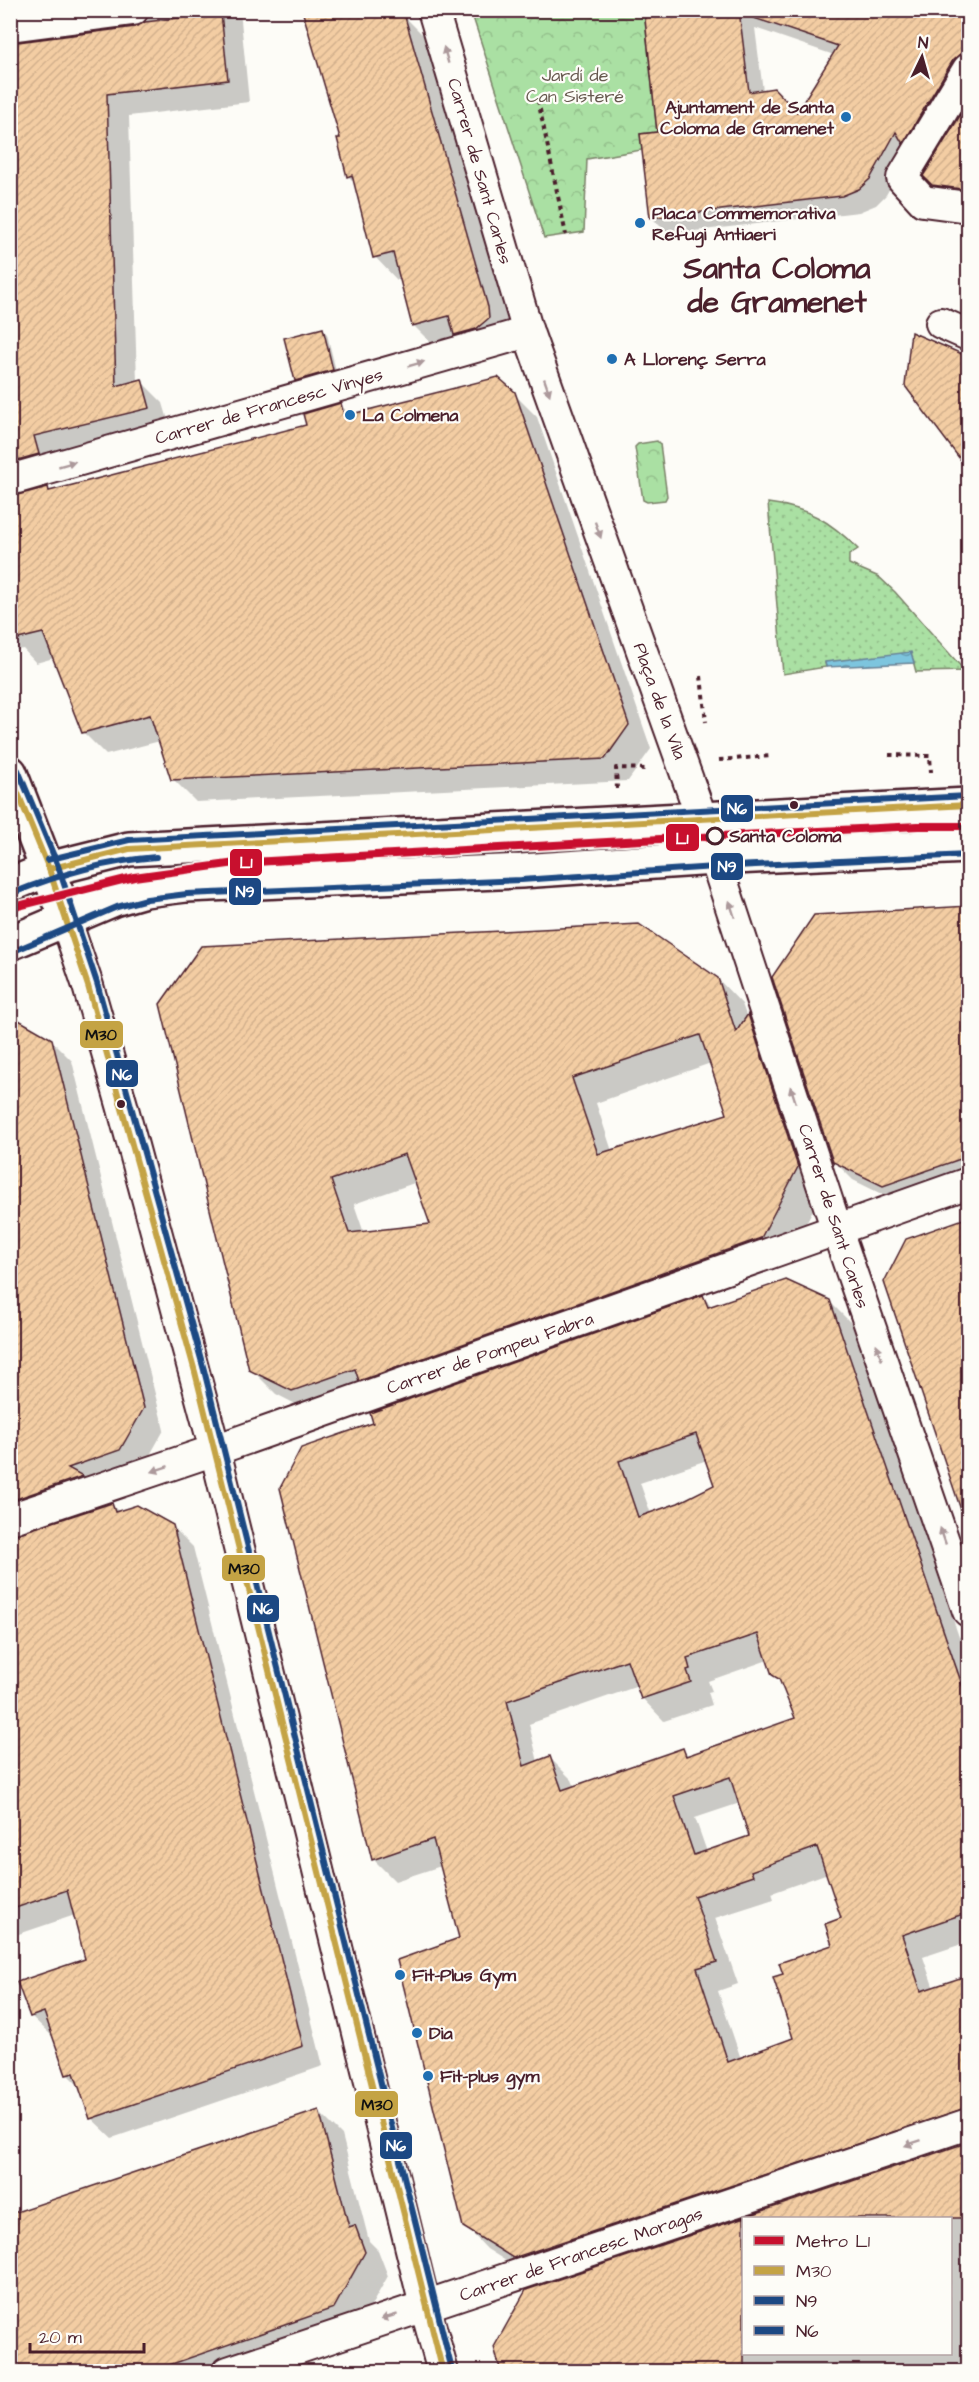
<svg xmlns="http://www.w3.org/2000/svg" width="979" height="2382" viewBox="0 0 979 2382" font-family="'Architects Daughter',sans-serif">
  <defs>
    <pattern id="grass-dots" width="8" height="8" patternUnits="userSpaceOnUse" patternTransform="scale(1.5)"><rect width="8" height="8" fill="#aae0a3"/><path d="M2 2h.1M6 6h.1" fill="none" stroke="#94c08c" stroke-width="1.8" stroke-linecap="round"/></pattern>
    <pattern id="park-crowns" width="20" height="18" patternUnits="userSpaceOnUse" patternTransform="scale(1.5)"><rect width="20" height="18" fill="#aae0a3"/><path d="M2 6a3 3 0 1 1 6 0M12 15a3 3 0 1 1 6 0" fill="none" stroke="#94c08c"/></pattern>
    <pattern id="water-waves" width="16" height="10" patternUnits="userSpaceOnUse" patternTransform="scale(1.5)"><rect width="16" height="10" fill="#7dc5de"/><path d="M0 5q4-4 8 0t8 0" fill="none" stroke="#689fb4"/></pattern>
    <pattern id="building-hatch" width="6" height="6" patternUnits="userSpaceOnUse" patternTransform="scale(1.5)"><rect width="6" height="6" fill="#f3cda3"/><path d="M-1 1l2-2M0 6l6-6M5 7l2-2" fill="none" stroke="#d2b08c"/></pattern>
  </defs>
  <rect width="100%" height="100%" fill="#fdfcf7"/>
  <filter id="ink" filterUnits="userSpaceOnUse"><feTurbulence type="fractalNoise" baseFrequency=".0167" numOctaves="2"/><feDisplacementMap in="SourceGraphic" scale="12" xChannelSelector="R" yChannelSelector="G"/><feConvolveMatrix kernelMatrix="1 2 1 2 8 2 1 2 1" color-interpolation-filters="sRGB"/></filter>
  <g filter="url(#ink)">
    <path fill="url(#grass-dots)" stroke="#7a8067" stroke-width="1.5" d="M768,503C808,508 829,520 858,549L849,555V564L879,577L895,592L965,671L916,672L911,653L825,663L826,667L783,674Z"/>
    <g fill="url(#park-crowns)" stroke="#7a8067" stroke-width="1.5">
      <polygon points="471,11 644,11 657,132 640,134 642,150 587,159 584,232 544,238"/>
      <polygon points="657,441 660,444 667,496 665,500 647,502 643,500 635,447 638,444"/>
    </g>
    <polygon fill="url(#water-waves)" stroke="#698396" stroke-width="1.5" points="911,652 914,663 826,667 825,662"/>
    <g fill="#0003" fill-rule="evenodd">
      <path d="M10,10H240L249,102L129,116L137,382L141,381L163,403L171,430L10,465ZM150,15L144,25L136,29L16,44L22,34L31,31Z"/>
      <path d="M645,10H968V78L911,150L886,195L876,205L859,212L668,234L652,218L659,133ZM755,28L834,55L798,114L763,91Z"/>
      <polygon points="402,14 425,37 510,330 435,347 413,325 401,278 397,280 375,257 356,184 348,176 342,139"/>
      <polygon points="968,104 968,203 950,201 933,184"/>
      <polygon points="322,329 327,334 337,375 301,385 296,380"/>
      <polygon points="514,394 537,417 651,749 628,781 196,802 173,779 160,741 106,755 83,732 54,658 36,663 23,649 17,650 10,644 10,572 308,427 341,405 351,416"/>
      <polygon points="968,907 968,1181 902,1204 853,1180 834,1161"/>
      <path d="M718,979L742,1004L747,1018L748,1017L772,1040L822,1193L785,1262L317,1415L276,1394L251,1369L161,1004ZM711,1063L729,1115L612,1151L596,1103ZM417,1182L432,1226L364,1233L354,1204Z"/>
      <polygon points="10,1017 51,1040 72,1061 164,1430 141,1471 17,1529 13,1538 112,1505 120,1513 172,1526 193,1547 323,2066 112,2138 91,2118 81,2088 68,2075 54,2036 52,2036 31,2016 86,1960 75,1915 10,1937"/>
      <polygon points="968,1219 968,1524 886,1282"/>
      <path d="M703,1297L713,1307L829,1301L852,1324L959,1637L968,1634V1942L923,1957L934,1989L968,1977V2135L536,2280L487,2249L465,2226L461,1939L441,1866L395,1881L373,1859L375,1424ZM707,1460L716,1486L678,1504L651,1514L640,1483ZM768,1660L773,1674L782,1684L797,1719L689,1756L683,1750L575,1787L572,1780L550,1758L538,1762L529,1724L638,1686L642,1698L664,1721L712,1705L708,1692L712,1691L708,1681ZM740,1803L751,1837L707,1852L695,1818ZM828,1873L843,1919L834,1945L785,1975L795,2039L741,2059L718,1991L738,1984L715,1918L774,1899L772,1893Z"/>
      <polygon points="319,2112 342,2135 369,2241 378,2250 388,2276 357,2331 239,2372 10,2372"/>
      <polygon points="968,2144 968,2372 502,2372 744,2354 950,2354 950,2218 745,2218"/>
      <polygon points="348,2365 362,2372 327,2372"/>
    </g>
    <g fill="url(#building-hatch)" stroke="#4a1f2b" stroke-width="1.5" fill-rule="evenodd">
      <polygon points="302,10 403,10 488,307 489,318 476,329 454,335 449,316 412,326 393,253 373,258 352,175 347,177 337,138 340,138"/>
      <polygon points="644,10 739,10 749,92 774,88 797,112 838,46 748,16 748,10 969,10 969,52 960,54 953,60 903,144 896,132 870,179 859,189 842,196 650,218 640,134 657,132"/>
      <polygon points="221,13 228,80 107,94 116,386 142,379 150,408 34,436 39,454 10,462 10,43 135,27 145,22"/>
      <polygon points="969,101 969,190 932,185 923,176"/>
      <polygon points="323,328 333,370 295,381 284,338"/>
      <polygon points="911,332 969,357 969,471 905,386"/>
      <polygon points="498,377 515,392 629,725 605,759 171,780 150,715 82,733 43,633 10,641 10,497 48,487 49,491 306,425 303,414 341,403 344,416"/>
      <polygon points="969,906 969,1156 883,1186 833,1162 772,977 814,915"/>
      <path d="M639,924L718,978L736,1032L748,1014L798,1167L761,1238L359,1381L355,1369L292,1391L249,1370L160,1004L201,946ZM700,1035L727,1114L598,1154L572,1078ZM405,1154L430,1224L349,1233L331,1180Z"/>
      <polygon points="10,1015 52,1039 144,1408 120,1450 68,1468 83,1476 10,1501"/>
      <polygon points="969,1217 969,1512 962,1513 884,1282 906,1239"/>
      <path d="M786,1280L830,1300L969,1705V1912L902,1935L921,1991L969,1975V2107L513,2258L463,2227L397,1960L459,1938L433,1839L372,1860L280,1488L301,1448L373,1423L370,1413L703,1295L708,1307ZM696,1434L714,1485L678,1503L638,1517L619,1461ZM758,1634L772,1675L779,1679L795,1718L686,1756L683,1748L562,1790L550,1756L524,1766L507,1701L627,1660L641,1699L691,1682L687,1670L690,1669L687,1658ZM730,1777L749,1836L694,1855L674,1796ZM817,1847L841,1918L825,1924L832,1945L779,1963L783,1974L773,1977L793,2038L728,2062L697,1968L717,1962L694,1896L753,1876L751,1871Z"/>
      <polygon points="112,1503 115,1512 137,1505 173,1525 303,2046 90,2119 74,2073 66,2075 44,2012 30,2017 17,1982 85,1959 67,1890 10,1910 10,1536"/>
      <polygon points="319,2110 349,2227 355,2225 365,2252 334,2308 149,2372 10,2372 10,2214"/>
      <polygon points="969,2142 969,2218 744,2218 744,2372 501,2372 494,2347 526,2290"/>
    </g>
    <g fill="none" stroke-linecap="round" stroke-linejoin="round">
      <g stroke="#4a1f2b" stroke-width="34">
        <g id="street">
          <polyline points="433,10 528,332 702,819 837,1230 968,1611"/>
          <polyline points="10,26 133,10"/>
          <polyline points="968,69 902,178 923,201 968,207"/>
          <polyline points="941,323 968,335"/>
          <polyline points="10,480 528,332"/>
          <polyline points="58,897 88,986 122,1105 215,1450 425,2306 443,2372"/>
          <polyline points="10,1519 215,1450 968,1183"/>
          <polyline points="228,2372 968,2124"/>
        </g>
      </g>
      <g stroke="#4a1f2b" stroke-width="38">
        <g id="secondary">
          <polyline points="10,773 58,897"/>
          <polyline points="10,885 49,869 129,849 968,805"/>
          <polyline points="10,943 114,899 145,890 186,885 521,871 714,858 968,846"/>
        </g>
      </g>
      <g stroke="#4a1f2b" stroke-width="4" stroke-dasharray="4.5 4.5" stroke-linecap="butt">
        <polyline points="538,100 566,235"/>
        <polyline points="701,676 706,722"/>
        <polyline points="889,755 930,756 931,772"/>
        <polyline points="719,760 772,756"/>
        <polyline points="617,789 616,768 648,769"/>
      </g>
      <use href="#street" stroke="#fdfcf7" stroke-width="30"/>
      <use href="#secondary" stroke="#fdfcf7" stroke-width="33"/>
      <g stroke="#fdfcf7" stroke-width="10">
        <g id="bus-1">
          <polyline points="10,774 49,869 88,986 195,1372 443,2372"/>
          <polyline points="49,869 129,849 968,805"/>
        </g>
      </g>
      <g stroke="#fdfcf7" stroke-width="10">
        <g id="bus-2">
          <path d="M13,893C60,874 106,861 156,857"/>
          <polyline points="14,951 117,907 147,899 187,894 521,880 715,867 968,855"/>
        </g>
      </g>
      <g stroke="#fdfcf7" stroke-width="10">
        <g id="bus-3">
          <polyline points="18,770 58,866 97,983 204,1370 452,2370"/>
          <polyline points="47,860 129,840 968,796"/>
        </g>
      </g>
      <use href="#bus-1" stroke="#c4a344" stroke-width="6"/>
      <use href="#bus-2" stroke="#1c4883" stroke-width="6"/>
      <use href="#bus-3" stroke="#1c4883" stroke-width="6"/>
      <g stroke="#fdfcf7" stroke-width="12">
        <polyline id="metro-1" points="10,908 134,877 236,863 660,839 918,826 968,826"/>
      </g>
      <use href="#metro-1" stroke="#c8102e" stroke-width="8"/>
    </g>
    <defs><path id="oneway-solid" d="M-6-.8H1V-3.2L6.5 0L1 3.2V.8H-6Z" transform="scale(1.5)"/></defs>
    <g fill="#ac999b">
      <use href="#oneway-solid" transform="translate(446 55) rotate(-106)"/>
      <use href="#oneway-solid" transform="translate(416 364) rotate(-16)"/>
      <use href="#oneway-solid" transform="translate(547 387) rotate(71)"/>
      <use href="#oneway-solid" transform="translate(67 464) rotate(-16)"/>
      <use href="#oneway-solid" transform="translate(598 530) rotate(70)"/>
      <use href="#oneway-solid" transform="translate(732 909) rotate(-108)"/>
      <use href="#oneway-solid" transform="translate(793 1094) rotate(-108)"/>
      <use href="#oneway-solid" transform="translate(879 1352) rotate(-109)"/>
      <use href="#oneway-solid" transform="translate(160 1469) rotate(161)"/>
      <use href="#oneway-solid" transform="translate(943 1536) rotate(-109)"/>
      <use href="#oneway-solid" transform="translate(913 2143) rotate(161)"/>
      <use href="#oneway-solid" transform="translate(389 2317) rotate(163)"/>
    </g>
  </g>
  <g fill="#1f6fb2" stroke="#fdfcf7" stroke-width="2">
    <circle cx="846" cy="117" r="6"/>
    <circle cx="640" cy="223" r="6"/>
    <circle cx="612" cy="359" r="6"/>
    <circle cx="350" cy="415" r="6"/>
    <circle cx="400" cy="1975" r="6"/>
    <circle cx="417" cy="2033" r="6"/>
    <circle cx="428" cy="2076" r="6"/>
  </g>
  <g fill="#4a1f2b" stroke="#fdfcf7" stroke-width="2">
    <circle cx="794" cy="805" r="5"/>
    <circle cx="121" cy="1104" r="5"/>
  </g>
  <circle fill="#fdfcf7" stroke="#4a1f2b" stroke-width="3" cx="715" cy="836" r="8"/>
  <g text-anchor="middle" stroke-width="4.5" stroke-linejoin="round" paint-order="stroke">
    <g font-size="18" fill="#67594f" stroke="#fdfcf7">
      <text x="575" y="81">Jardí de<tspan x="575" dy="21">Can Sisteré</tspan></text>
    </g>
    <g font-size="18" font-weight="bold" fill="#4a1f2b" stroke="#fdfcf7" text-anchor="start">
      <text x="834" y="113" text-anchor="end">Ajuntament de Santa<tspan x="834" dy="21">Coloma de Gramenet</tspan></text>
      <text x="652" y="219">Placa Commemorativa<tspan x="652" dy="21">Refugi Antiaeri</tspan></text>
      <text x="624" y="365">A Llorenç Serra</text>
      <text x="362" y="421">La Colmena</text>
      <text x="412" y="1981">Fit-Plus Gym</text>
      <text x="429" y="2039">Dia</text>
      <text x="440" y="2082">Fit-plus gym</text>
    </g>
    <g font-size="18" fill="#4a1f2b" stroke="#fdfcf7">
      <text transform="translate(480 171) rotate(74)" y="6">Carrer de Sant Carles</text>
      <text transform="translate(269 406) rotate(-16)" y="6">Carrer de Francesc Vinyes</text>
      <text transform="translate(660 701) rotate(70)" y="6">Plaça de la Vila</text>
      <text transform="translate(834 1216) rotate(72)" y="6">Carrer de Sant Carles</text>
      <text transform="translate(490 1353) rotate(-19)" y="6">Carrer de Pompeu Fabra</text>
      <text transform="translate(581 2254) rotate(-19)" y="6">Carrer de Francesc Moragas</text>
    </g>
    <g font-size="18" font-weight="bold" fill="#4a1f2b" stroke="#fdfcf7" text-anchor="start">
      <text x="729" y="842">Santa Coloma</text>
    </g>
    <g font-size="30" font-weight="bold" fill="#4a1f2b" stroke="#fdfcf7">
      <text x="777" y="278">Santa Coloma<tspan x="777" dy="34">de Gramenet</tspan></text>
    </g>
  </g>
  <g stroke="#fdfcf7" stroke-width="2">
    <rect x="720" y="794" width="34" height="29" rx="6" fill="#1c4883"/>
    <rect x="665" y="823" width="35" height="29" rx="6" fill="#c8102e"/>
    <rect x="229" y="848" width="34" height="29" rx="6" fill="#c8102e"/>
    <rect x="710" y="852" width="34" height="29" rx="6" fill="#1c4883"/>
    <rect x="228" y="877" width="34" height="29" rx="6" fill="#1c4883"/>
    <rect x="79" y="1020" width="45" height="29" rx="6" fill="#c4a344"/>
    <rect x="105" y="1059" width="34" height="29" rx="6" fill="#1c4883"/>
    <rect x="221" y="1554" width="45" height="28" rx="6" fill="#c4a344"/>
    <rect x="246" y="1594" width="34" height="29" rx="6" fill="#1c4883"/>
    <rect x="354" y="2090" width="45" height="28" rx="6" fill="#c4a344"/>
    <rect x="379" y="2131" width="34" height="29" rx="6" fill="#1c4883"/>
  </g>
  <g font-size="16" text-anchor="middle" font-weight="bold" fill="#fff">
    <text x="737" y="814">N6</text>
    <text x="682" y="844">L1</text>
    <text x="246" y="868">L1</text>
    <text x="727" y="872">N9</text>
    <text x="245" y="897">N9</text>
    <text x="122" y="1080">N6</text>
    <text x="263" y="1614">N6</text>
    <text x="396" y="2151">N6</text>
  </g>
  <g font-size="16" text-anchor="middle" font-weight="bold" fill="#111">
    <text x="101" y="1040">M30</text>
    <text x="244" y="1574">M30</text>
    <text x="377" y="2110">M30</text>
  </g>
  <rect width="979" height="2382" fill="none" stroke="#fdfcf7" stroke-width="36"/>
  <rect x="18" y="18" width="943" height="2346" fill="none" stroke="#4a1f2b" stroke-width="2" filter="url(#ink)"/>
  <rect x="742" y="2217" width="210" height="138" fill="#fdfcf7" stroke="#b5a4a5" stroke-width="1.5"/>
  <rect x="754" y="2236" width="30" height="9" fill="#c8102e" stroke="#b5a4a5" stroke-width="1.5"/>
  <text x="796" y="2247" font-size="18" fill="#4a1f2b">Metro L1</text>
  <rect x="754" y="2266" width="30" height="9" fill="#c4a344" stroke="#b5a4a5" stroke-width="1.5"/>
  <text x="796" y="2277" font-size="18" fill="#4a1f2b">M30</text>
  <rect x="754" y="2296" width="30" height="9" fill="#1c4883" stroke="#b5a4a5" stroke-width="1.5"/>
  <text x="796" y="2307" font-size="18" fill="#4a1f2b">N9</text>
  <rect x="754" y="2326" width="30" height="9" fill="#1c4883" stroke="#b5a4a5" stroke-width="1.5"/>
  <text x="796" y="2337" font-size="18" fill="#4a1f2b">N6</text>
  <g transform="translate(922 57) rotate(5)" stroke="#fdfcf7" stroke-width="4.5" paint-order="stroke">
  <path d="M0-4.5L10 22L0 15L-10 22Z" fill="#4a1f2b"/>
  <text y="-9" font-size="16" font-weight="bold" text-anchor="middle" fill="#4a1f2b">N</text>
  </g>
  <path d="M30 2343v9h114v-9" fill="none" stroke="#4a1f2b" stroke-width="3"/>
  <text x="39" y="2343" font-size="18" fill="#4a1f2b" stroke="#fdfcf7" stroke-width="4.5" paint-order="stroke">20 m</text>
</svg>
